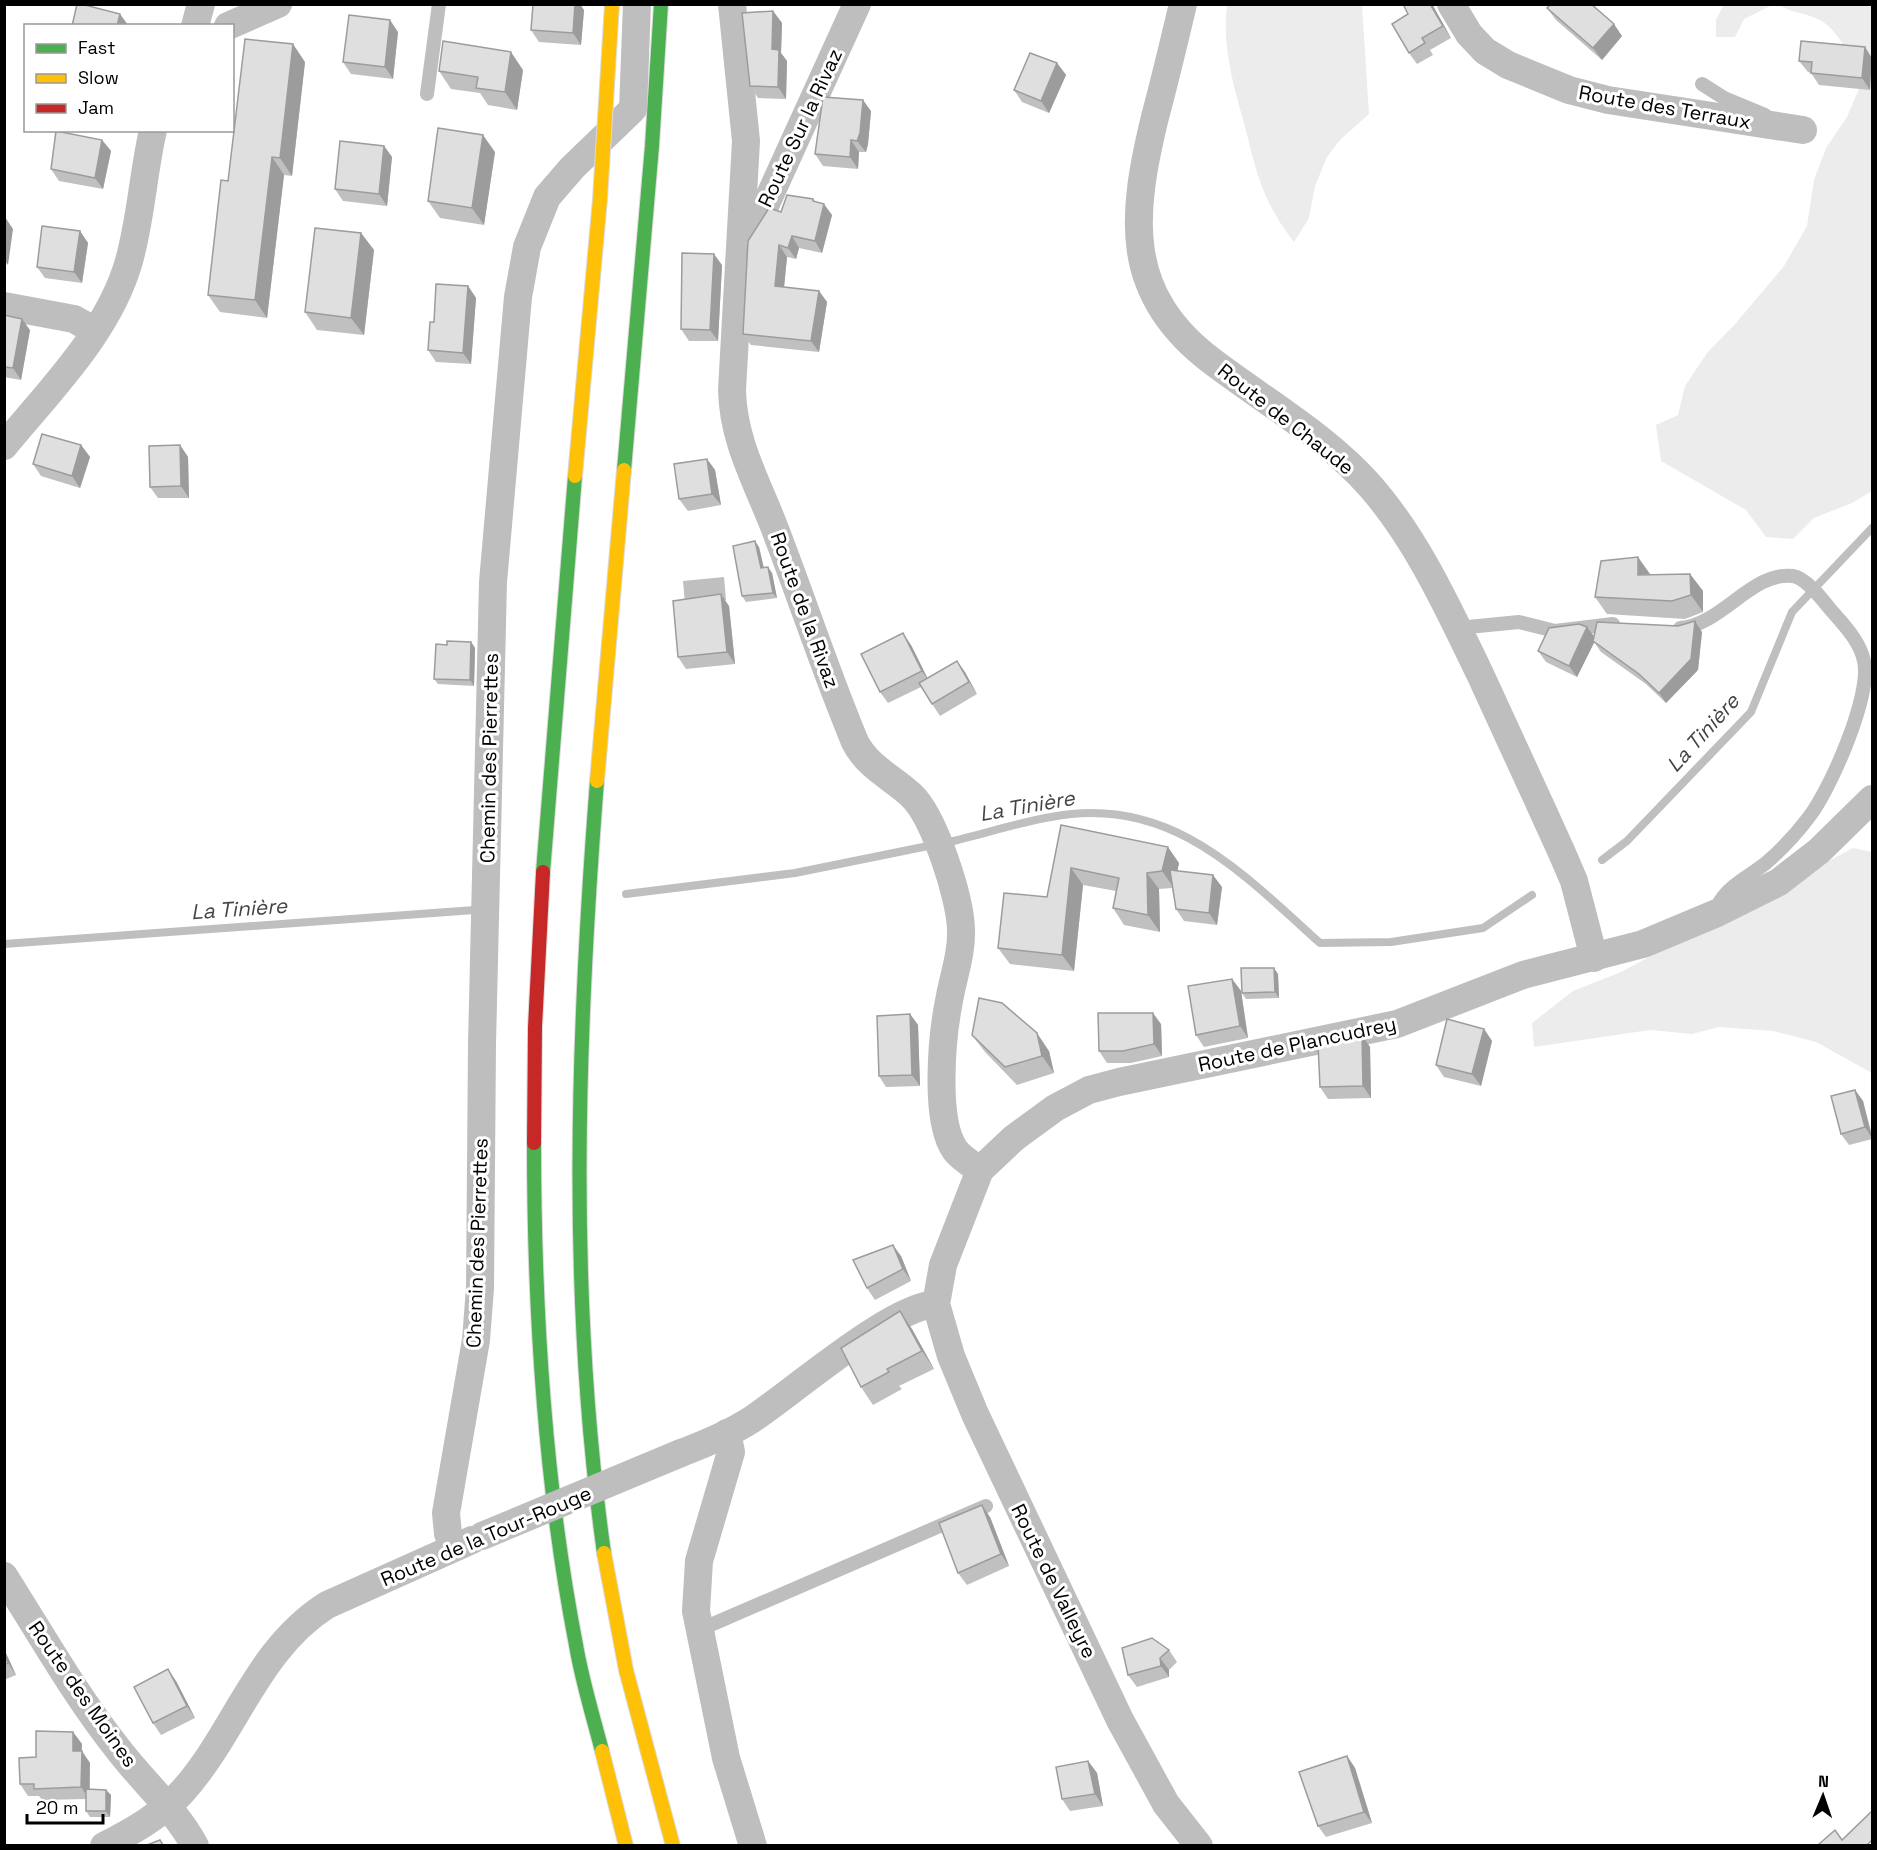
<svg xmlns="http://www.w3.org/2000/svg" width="1877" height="1850" viewBox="0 0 1877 1850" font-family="'Space Grotesk',sans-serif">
  <rect width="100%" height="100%" fill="#fff"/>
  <g fill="#ececec">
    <polygon points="1724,4 1772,4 1772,5 1744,19 1735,37 1716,37 1716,20"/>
    <path d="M1227,5H1362L1369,114L1340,140L1327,157L1315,186L1309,218L1294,242C1261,199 1257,173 1244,123C1233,84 1222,46 1227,5Z"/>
    <path d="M1779,5H1872V491L1852,503L1814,518L1793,539L1766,537L1746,510L1661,461L1656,425L1678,415L1685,386L1707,353L1736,323L1784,266L1807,226L1814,180L1826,148L1847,117L1861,84C1852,62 1842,33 1820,20C1806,13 1792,13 1779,5Z"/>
    <polygon points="1853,848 1872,852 1872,1073 1816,1042 1773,1031 1719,1027 1692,1034 1650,1030 1534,1047 1532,1023 1573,991 1621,972"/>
  </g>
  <polygon fill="#bfbfbf" points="724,577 726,600 685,604 683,581"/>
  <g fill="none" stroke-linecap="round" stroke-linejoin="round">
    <g stroke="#bfbfbf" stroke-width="8">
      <path d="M945,843C981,835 1016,823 1051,817C1169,794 1241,872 1320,943L1391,942L1483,928L1532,895"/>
      <polyline points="1602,860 1627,841 1751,712 1792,612 1872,528"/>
      <polyline points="626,894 795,873 933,845"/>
      <polyline points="4,944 475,910"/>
    </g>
    <g stroke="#dbdbdb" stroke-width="16">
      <g id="fast">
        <polyline points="624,470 652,146 661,4"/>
        <path d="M597,781C577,1037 568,1297 604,1553"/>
        <polyline points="543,872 575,476"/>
        <path d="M534,1143C534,1311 544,1480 576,1645C582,1681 593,1716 602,1751"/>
      </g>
    </g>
    <g stroke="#dbdbdb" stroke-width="16">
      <g id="slow">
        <polyline points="575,476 600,199"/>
        <polyline points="597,781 624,470"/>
        <polyline points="604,1553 626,1670 673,1846"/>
        <polyline points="602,1751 626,1846"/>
      </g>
    </g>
    <g stroke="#dbdbdb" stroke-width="16">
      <polyline id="jam" points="534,1143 535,1027 543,872"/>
    </g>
    <g stroke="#bebebe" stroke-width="14">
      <polyline points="1702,84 1724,98 1765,115"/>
      <polyline points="427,94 439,4"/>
      <polyline points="1458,628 1519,622 1555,631 1613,624"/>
      <path d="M1680,628C1722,625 1752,571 1793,576C1806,578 1822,599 1830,609C1843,624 1860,641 1864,661C1872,695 1830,790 1809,817C1797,833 1781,850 1766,863C1750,876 1727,886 1718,905"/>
      <polyline points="699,1630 986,1506"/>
    </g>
    <g stroke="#bebebe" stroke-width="28">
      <path d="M732,4L746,141L732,390C733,444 760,487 778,537C804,605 827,675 855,742C867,766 891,777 911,795C934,816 960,897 961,929C962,954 953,977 949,1001C942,1036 934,1120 955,1150C961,1158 971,1164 980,1170"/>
      <path d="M1183,4C1174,42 1165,80 1155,117C1131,216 1122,294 1213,362C1266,402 1327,437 1371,487C1418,541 1449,610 1480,674C1507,733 1535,793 1562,853L1574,881L1594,958"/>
      <polyline points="1451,4 1469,34 1485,51 1508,65 1569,90 1608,100 1803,130"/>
      <polyline points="195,26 201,4"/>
      <polyline points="228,26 278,4"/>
      <polyline points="741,246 765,206 857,4"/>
      <polyline points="4,306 74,319 95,331"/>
      <path d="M4,446C50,390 109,332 129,261C141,218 143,174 153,130"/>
      <polyline points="727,1433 731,1452 699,1561 696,1611 726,1758 753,1846"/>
      <path d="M681,1453C705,1444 729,1434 751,1420C792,1393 891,1306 936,1304"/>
      <polyline points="456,1547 448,1534 446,1513 476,1340 480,1288 482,1044 493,582 518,297 527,247 547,197 572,168 633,109 637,4"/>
      <path d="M4,1576C41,1634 75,1695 118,1749C143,1782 175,1809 195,1846"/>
      <path d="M104,1846C133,1831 160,1816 182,1792C236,1732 256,1650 327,1605L472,1540"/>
      <polyline points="1199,1846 1166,1804 1120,1720 975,1414 951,1356 936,1304 943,1265 980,1170 1014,1138 1055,1108 1089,1090 1119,1082 1397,1024 1523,975 1643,944 1717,913 1779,882 1819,851 1872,799"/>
    </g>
    <use href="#fast" stroke="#4caf50" stroke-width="14"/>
    <use href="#slow" stroke="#ffc107" stroke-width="14"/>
    <use href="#jam" stroke="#c62828" stroke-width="14"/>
    <g stroke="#dbdbdb" stroke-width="16" stroke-linecap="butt">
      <polyline id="slow-bridge" points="600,199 612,4"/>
    </g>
    <polyline stroke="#bebebe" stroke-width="28" points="482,1536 681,1453"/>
    <use href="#slow-bridge" stroke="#ffc107" stroke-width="14"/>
  </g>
  <g fill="#c0c0c0">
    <polygon points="1403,4 1432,4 1451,38 1430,50 1433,55 1417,64 1409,53 1408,14"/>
    <polygon points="1547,8 1622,36 1602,60 1556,20"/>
    <polygon points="584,10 581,45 539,42 531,30"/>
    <polygon points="773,11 782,23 781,53 787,61 786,99 758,98 750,86"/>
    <polygon points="398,32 393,79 351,74 343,62"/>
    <polygon points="1865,47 1870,90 1819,85 1811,73 1808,72 1799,61"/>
    <polygon points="305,62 292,176 284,175 267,318 220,312 208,295 228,181"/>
    <polygon points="1057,63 1066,75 1049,113 1022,102 1014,90"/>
    <polygon points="523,70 517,110 488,105 480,93 451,89 439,71"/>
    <polygon points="871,111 868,144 866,152 859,152 858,169 823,166 815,154"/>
    <polygon points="102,140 111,151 103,189 59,181 51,169"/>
    <polygon points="384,146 392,157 387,206 343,201 335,189"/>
    <polygon points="495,152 484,225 440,218 428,201"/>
    <polygon points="813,199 815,202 832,215 822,253 799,248 796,259 787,257 784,287 819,291 827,302 819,352 751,345 743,334 781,212"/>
    <polygon points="80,231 88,243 82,283 45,278 37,267"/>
    <polygon points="361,233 374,250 364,335 317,330 305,312"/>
    <polygon points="722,265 718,341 689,341 681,329"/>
    <polygon points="468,286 476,298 471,364 436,362 428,350 434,322"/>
    <polygon points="4,315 30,330 21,380 4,377"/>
    <polygon points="81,445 90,457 80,488 41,476 33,464"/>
    <polygon points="180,445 188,457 189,498 158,498 150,487"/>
    <polygon points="707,459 715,470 721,505 688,511 679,499"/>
    <polygon points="759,547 764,568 772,573 777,598 746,602 742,596"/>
    <polygon points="1690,574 1703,591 1703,612 1685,619 1607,614 1595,597"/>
    <polygon points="729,606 735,664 686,669 678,657"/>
    <polygon points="1587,627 1594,637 1702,632 1698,670 1666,703 1646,684 1601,652 1594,642 1577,677 1546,662 1538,651"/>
    <polygon points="471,642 475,648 474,686 438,684 434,679 447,645"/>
    <polygon points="911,645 927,678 957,661 977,694 940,716 921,687 888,703 880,692"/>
    <polygon points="1061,825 1179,863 1177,871 1222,887 1217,925 1184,921 1176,909 1172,888 1159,889 1160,932 1124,925 1113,908 1116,891 1083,885 1074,971 1010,964 998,948 1047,897"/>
    <polygon points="1278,974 1279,998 1246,999 1242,993"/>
    <polygon points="1232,979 1241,991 1248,1038 1204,1047 1196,1035"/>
    <polygon points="910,1014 918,1025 920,1086 886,1087 879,1076"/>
    <polygon points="1161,1024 1162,1056 1131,1063 1107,1063 1099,1051"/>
    <polygon points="1484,1029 1492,1041 1481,1086 1444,1077 1436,1065"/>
    <polygon points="972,1035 1049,1051 1054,1073 1017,1085 985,1052"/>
    <polygon points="1362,1035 1370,1047 1371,1098 1328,1099 1320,1087"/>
    <polygon points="1855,1090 1863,1101 1872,1135 1872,1139 1849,1145 1841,1134"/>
    <polygon points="901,1256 911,1281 875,1300 867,1288"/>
    <polygon points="912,1329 934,1369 899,1386 902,1389 873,1405 861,1387"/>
    <polygon points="990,1517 1009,1566 967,1585 958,1573"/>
    <polygon points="4,1649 16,1675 4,1680"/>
    <polygon points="1169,1650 1177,1662 1169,1670 1169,1677 1137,1687 1128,1675"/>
    <polygon points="176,1681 195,1718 161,1735 153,1723"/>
    <polygon points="73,1732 82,1744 81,1751 90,1763 90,1789 106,1790 111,1795 110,1817 90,1817 86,1811 86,1799 42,1800 39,1796 28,1796 20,1784 36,1757"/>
    <polygon points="1347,1756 1355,1768 1372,1823 1326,1837 1318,1826"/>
    <polygon points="1088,1761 1097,1773 1103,1806 1070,1811 1062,1799"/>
  </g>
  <g fill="#9c9c9c">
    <polygon points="575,4 580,4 584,10 581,45 573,33"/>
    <polygon points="1430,4 1432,4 1451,38 1443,26"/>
    <polygon points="773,11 782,23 781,53 787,61 786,99 778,87 772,49"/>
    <polygon points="120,14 128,25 128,26 117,26"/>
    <polygon points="390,20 398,32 393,79 385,67"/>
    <polygon points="1614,24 1622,36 1602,60 1593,48"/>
    <polygon points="293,44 305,62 292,176 280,158"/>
    <polygon points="1865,47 1872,58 1870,90 1862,78"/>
    <polygon points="511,52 523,70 517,110 505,92"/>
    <polygon points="1057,63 1066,75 1049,113 1041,101"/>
    <polygon points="863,100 871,111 868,144 866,152 857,141"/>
    <polygon points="483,135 495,152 484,225 472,208"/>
    <polygon points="102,140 111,151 103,189 95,178"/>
    <polygon points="851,140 859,152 858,169 850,157"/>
    <polygon points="384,146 392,157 387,206 379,194"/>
    <polygon points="272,157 284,175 267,318 255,300"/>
    <polygon points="824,204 832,215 822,253 815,241"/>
    <polygon points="5,217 13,229 8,265 4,260"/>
    <polygon points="80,231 88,243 82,283 74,272"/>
    <polygon points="361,233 374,250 364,335 351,318"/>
    <polygon points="792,236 799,248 796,259 788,248"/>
    <polygon points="779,245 787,257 783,298 775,286"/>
    <polygon points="714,254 722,265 718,341 710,330"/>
    <polygon points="468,286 476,298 471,364 463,353"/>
    <polygon points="819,291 827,302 819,352 811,341"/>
    <polygon points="22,319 30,330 21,380 13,368"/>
    <polygon points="81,445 90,457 80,488 72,476"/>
    <polygon points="180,445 188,457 189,498 181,486"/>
    <polygon points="707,459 715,470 721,505 712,494"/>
    <polygon points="755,541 759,547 765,574 761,568"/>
    <polygon points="1638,557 1650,574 1638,575"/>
    <polygon points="768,567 772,573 777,598 773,593"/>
    <polygon points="1690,574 1703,591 1703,612 1691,595"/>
    <polygon points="721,594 729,606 735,664 727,652"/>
    <polygon points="1695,621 1702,632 1698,670 1666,703 1659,693"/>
    <polygon points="1587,627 1596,639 1577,677 1569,666"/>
    <polygon points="903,633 911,645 930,683 922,671"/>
    <polygon points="471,642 475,648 474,686 470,680"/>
    <polygon points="957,661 965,672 977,694 969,682"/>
    <polygon points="1168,847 1179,863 1174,888 1162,871"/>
    <polygon points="1071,868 1083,885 1074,971 1062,955"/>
    <polygon points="1147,873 1159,889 1160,932 1148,915"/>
    <polygon points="1213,875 1222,887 1217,925 1209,913"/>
    <polygon points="1274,968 1278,974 1279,998 1275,992"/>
    <polygon points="1232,979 1241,991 1248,1038 1240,1026"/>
    <polygon points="1153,1013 1161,1024 1162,1056 1154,1044"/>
    <polygon points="910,1014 918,1025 920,1086 912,1075"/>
    <polygon points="1484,1029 1492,1041 1481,1086 1472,1074"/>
    <polygon points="1037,1033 1049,1051 1054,1073 1042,1056"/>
    <polygon points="1362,1035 1370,1047 1371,1098 1363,1086"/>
    <polygon points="1855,1090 1863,1101 1872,1138 1865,1127"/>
    <polygon points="893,1245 901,1256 911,1281 903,1269"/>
    <polygon points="900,1311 912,1329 934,1369 922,1351"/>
    <polygon points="982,1505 990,1517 1009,1566 1001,1554"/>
    <polygon points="4,1649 16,1675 8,1663 4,1655"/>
    <polygon points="1160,1658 1169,1670 1169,1677 1161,1666"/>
    <polygon points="168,1669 176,1681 195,1718 187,1706"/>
    <polygon points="73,1732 82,1744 81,1763 73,1751"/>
    <polygon points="82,1751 90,1763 89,1799 81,1787"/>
    <polygon points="1347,1756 1355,1768 1372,1823 1364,1812"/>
    <polygon points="1088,1761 1097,1773 1103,1806 1095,1794"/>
    <polygon points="106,1790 111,1795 110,1817 106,1811"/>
  </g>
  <g fill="#dfdfdf" stroke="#9c9c9c" stroke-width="1.5">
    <polygon points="77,4 81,4 120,14 117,26 72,26"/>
    <polygon points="533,4 575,4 573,33 531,30"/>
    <polygon points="1403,4 1430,4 1443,26 1422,38 1425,43 1409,53 1392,24 1408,14"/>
    <polygon points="1551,4 1591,4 1614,24 1593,48 1547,8"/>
    <polygon points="773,11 772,49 779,50 778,87 750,86 742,13"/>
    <polygon points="349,15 390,20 385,67 343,62"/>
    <polygon points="245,39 293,44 280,158 272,157 255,300 208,295 221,180 228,181"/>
    <polygon points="443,41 511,52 505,92 476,88 478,77 439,71"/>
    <polygon points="1801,41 1865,47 1862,78 1811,73 1812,62 1799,61"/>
    <polygon points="1030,53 1057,63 1041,101 1014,90"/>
    <polygon points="823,97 863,100 860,133 857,141 851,140 850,157 815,154"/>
    <polygon points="438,128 483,135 472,208 428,201"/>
    <polygon points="56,131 102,140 95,178 51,169"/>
    <polygon points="340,141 384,146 379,194 335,189"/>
    <polygon points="787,195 813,199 813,201 824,204 815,241 792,236 788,248 779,245 775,286 819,291 811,341 743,334 748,241 769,208 781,212"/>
    <polygon points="42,226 80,231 74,272 37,267"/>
    <polygon points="315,228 361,233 351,318 305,312"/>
    <polygon points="682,253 714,254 710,330 681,329"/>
    <polygon points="436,284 468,286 463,353 428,350 430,322 434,322"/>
    <polygon points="4,315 22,319 13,368 4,367"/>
    <polygon points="42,434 81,445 72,476 33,464"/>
    <polygon points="180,445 181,486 150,487 149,446"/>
    <polygon points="707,459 712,494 679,499 674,464"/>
    <polygon points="755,541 761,568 768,567 773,593 742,596 733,546"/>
    <polygon points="1638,557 1638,575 1690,574 1691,595 1672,601 1595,597 1601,561"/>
    <polygon points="721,594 727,652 678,657 673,601"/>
    <polygon points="1695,621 1691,659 1659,693 1639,674 1593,641 1597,622 1678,626"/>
    <polygon points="1579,624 1587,627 1569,666 1538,651 1549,628"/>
    <polygon points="903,633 922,671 880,692 861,654"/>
    <polygon points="447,641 471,642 470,680 434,679 436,644 447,645"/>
    <polygon points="957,661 969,682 932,704 919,683"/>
    <polygon points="1061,825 1168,847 1162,871 1147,873 1148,915 1113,908 1119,878 1071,868 1062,955 998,948 1004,893 1047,897"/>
    <polygon points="1170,870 1213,875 1209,913 1176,909"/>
    <polygon points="1241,968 1274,968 1275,992 1242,993"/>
    <polygon points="1232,979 1240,1026 1196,1035 1188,986"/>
    <polygon points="979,998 1002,1003 1037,1033 1042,1056 1005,1067 972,1035"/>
    <polygon points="1098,1013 1153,1013 1154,1044 1123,1051 1099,1051"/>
    <polygon points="910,1014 912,1075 879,1076 877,1016"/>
    <polygon points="1447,1019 1484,1029 1472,1074 1436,1065"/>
    <polygon points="1362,1035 1363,1086 1320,1087 1318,1044"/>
    <polygon points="1855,1090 1865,1127 1841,1134 1831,1096"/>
    <polygon points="893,1245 903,1269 867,1288 853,1260"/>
    <polygon points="900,1311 922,1351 887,1369 889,1372 861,1387 841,1348"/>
    <polygon points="982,1505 1001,1554 958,1573 939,1523"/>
    <polygon points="1152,1638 1169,1650 1160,1658 1161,1666 1128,1675 1122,1648"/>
    <polygon points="4,1655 8,1663 4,1665"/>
    <polygon points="168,1669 187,1706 153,1723 134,1687"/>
    <polygon points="36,1731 73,1732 73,1751 82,1751 81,1787 34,1789 34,1784 20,1784 19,1758 36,1757"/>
    <polygon points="1347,1756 1364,1812 1318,1826 1299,1772"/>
    <polygon points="1088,1761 1095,1794 1062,1799 1056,1767"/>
    <polygon points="86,1789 106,1790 106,1811 86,1811"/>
    <polygon points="1872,1811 1872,1840 1867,1845 1818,1845 1835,1830 1842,1840"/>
    <polygon points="160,1840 163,1845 147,1845"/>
  </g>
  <g text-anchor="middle" stroke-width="6" stroke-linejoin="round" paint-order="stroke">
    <g font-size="20" fill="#000" stroke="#fff">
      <text transform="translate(1665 107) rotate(10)" y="7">Route des Terraux</text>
      <text transform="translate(800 128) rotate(-65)" y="7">Route Sur la Rivaz</text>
      <text transform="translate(1286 419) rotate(38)" y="7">Route de Chaude</text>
      <text transform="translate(805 610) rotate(70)" y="7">Route de la Rivaz</text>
      <text transform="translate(489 758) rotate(-89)" y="7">Chemin des Pierrettes</text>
      <text transform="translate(1297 1044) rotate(-12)" y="7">Route de Plancudrey</text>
      <text transform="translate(477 1243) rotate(-88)" y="7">Chemin des Pierrettes</text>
      <text transform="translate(486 1536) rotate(-23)" y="7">Route de la Tour-Rouge</text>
      <text transform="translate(1054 1581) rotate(64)" y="7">Route de Valleyre</text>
      <text transform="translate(83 1694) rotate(55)" y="7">Route des Moines</text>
    </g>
    <g font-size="21" font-style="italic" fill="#444" stroke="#fff">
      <text transform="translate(1703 733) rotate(-48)" y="7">La Tinière</text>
      <text transform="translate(1027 806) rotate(-10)" y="7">La Tinière</text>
      <text transform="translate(239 909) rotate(-4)" y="7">La Tinière</text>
    </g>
  </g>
  <rect width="1877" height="1850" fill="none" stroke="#000000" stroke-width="12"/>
  <rect x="24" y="24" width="210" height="108" fill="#ffffff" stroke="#999999" stroke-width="1.5"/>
  <rect x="36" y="44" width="30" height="9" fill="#4caf50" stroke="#999999" stroke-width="1.5"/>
  <text x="78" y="54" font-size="18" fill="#000000">Fast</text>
  <rect x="36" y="74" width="30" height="9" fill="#ffc107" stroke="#999999" stroke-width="1.5"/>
  <text x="78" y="84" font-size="18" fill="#000000">Slow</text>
  <rect x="36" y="104" width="30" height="9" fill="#c62828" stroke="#999999" stroke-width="1.5"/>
  <text x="78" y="114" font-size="18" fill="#000000">Jam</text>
  <g transform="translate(1823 1796) rotate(2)" stroke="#ffffff" stroke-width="4.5" paint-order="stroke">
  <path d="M0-4.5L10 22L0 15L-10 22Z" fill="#000000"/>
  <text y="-9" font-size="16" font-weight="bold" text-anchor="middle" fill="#000000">N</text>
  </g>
  <path d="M27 1814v9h76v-9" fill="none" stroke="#000000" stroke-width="3"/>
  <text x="36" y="1814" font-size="18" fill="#000000" stroke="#ffffff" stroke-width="4.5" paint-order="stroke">20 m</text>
</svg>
